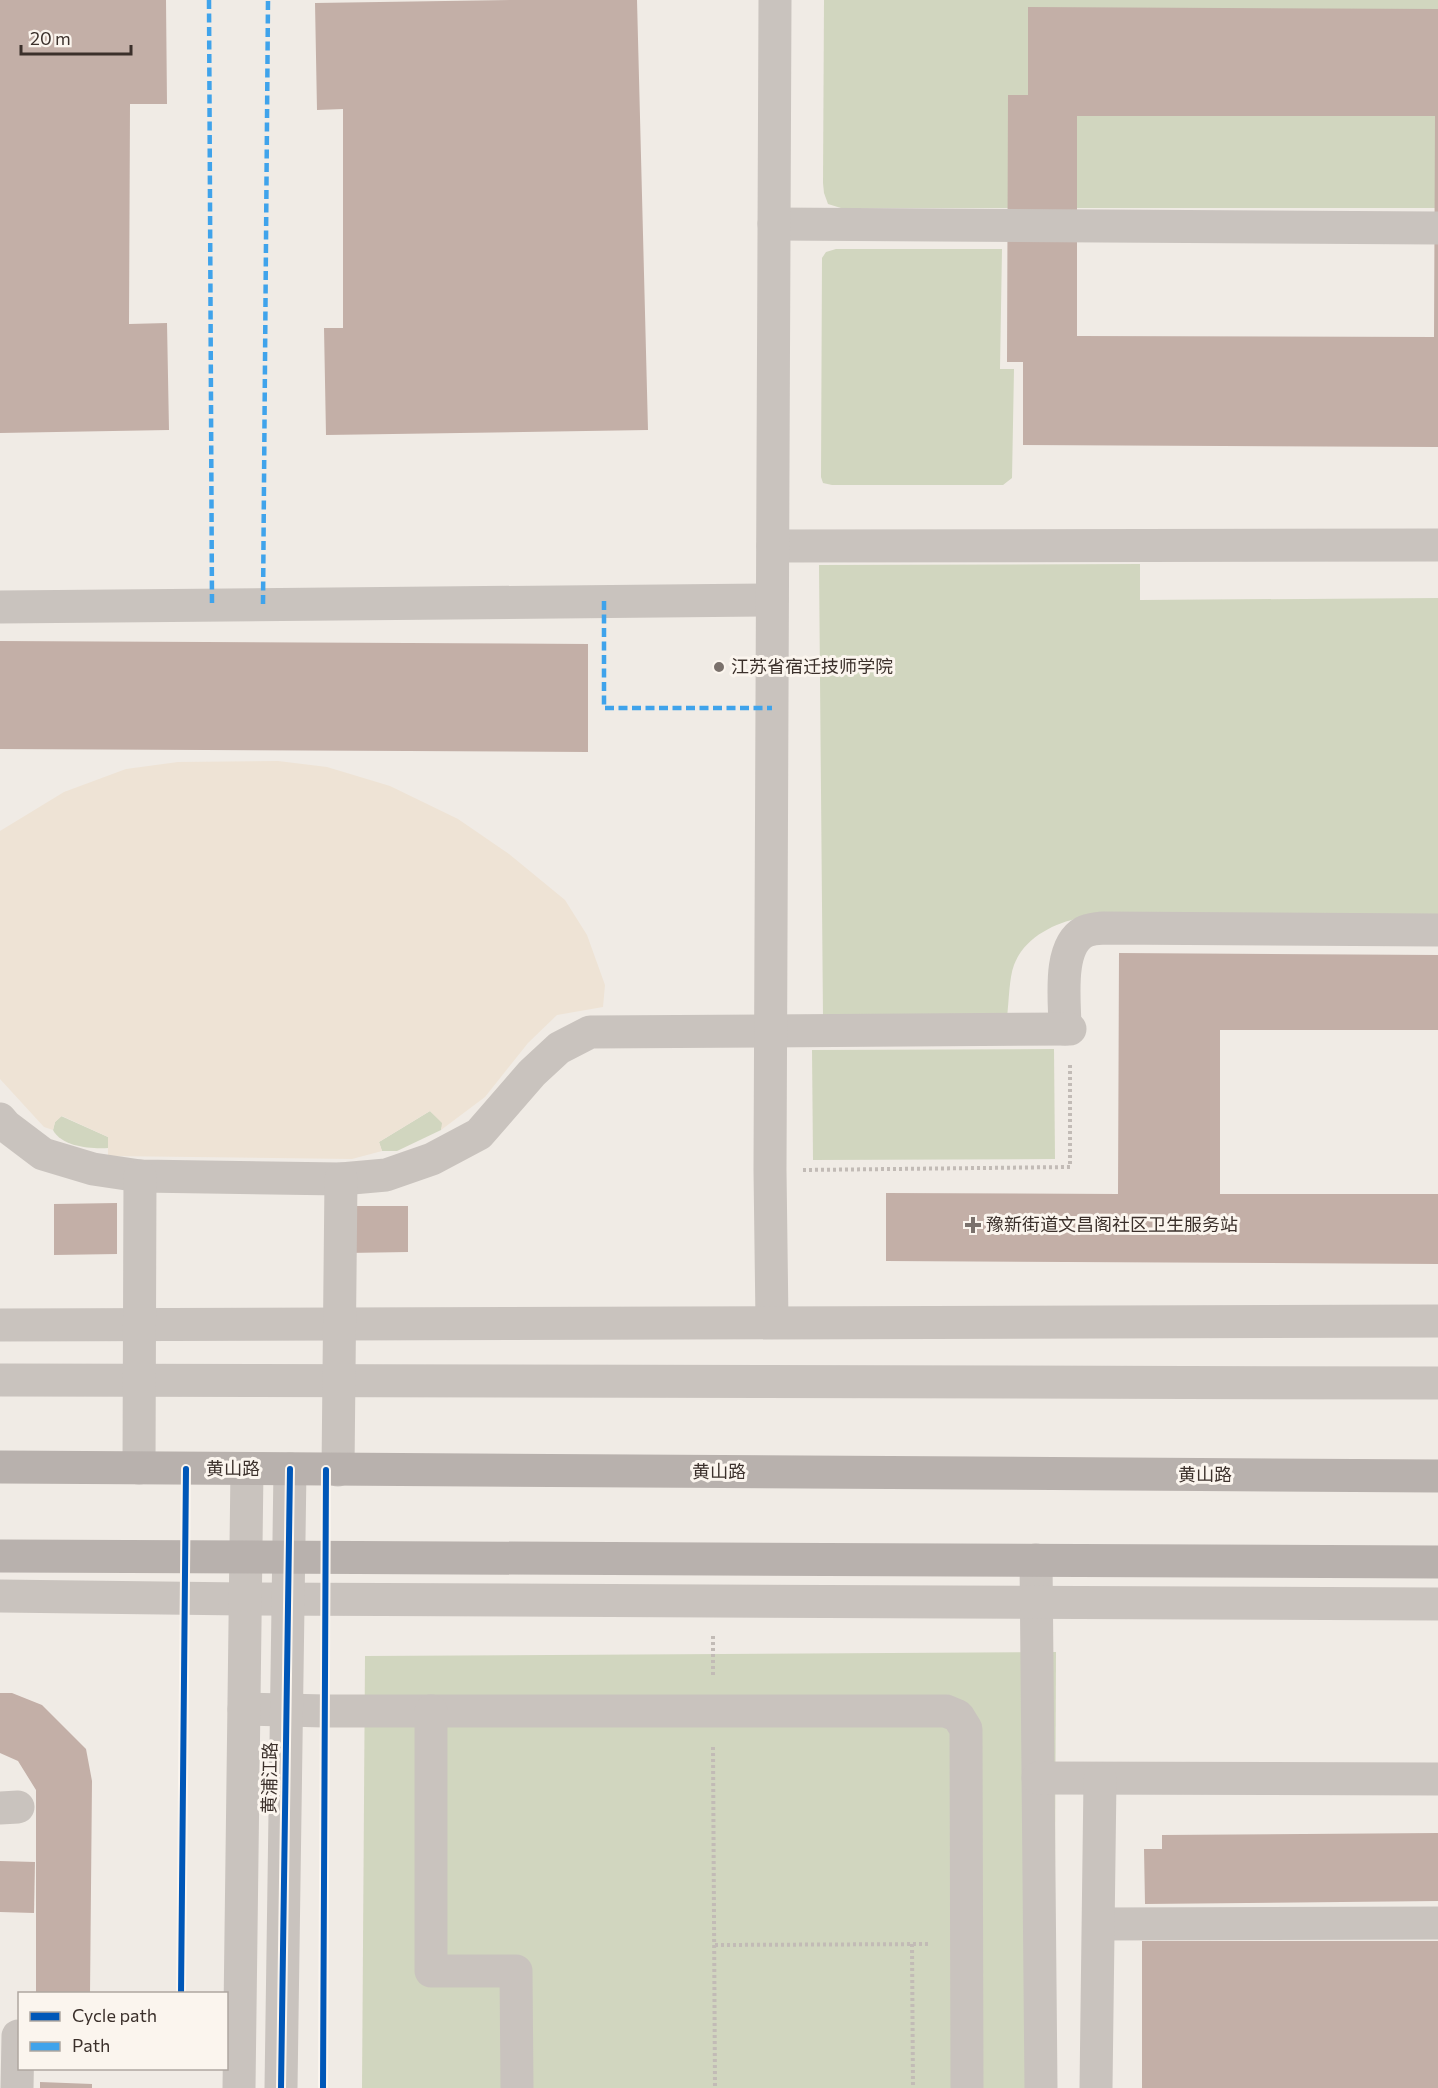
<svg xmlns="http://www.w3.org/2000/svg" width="1438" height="2088" viewBox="0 0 1438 2088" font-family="Commissioner,'Noto Sans SC',sans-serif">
  <rect width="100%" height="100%" fill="#f0ebe5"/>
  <g fill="#d1d6bf">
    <polygon points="824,0 1438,0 1438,208 841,208 828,204 824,193 823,183"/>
    <polygon points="836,249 1002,249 1000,369 1014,369 1012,478 1003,485 832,485 823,483 821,477 822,258 826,252"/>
    <path d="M1140,564V600L1438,598V918H1080C1054,923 1024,938 1014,965C1009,978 1009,1002 1007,1017H823L819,565Z"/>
    <polygon points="1054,1049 1055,1159 813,1160 812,1050"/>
    <polygon points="430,1111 443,1123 441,1130 397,1151 382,1151 379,1142"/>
    <path d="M61,1116L108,1137V1148C91,1149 62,1147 53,1130L55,1122Z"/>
    <polygon points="1056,1652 1054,2088 362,2088 365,1656"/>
  </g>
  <polygon fill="#eee3d5" points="278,761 327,767 390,786 458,819 509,854 565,900 587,935 605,985 603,1007 557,1015 528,1043 485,1097 441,1130 442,1123 430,1111 379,1142 382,1151 352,1159 108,1156 108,1137 62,1116 55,1122 53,1130 44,1127 0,1079 0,831 64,792 126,769 178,762"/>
  <g fill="#c3afa7" fill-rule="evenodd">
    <polygon points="0,0 166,0 167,104 130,104 129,324 167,323 169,430 0,433"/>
    <polygon points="512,0 637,0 648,430 326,435 324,328 343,328 343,109 317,110 315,3"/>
    <path d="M1028,7L1438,9V447L1023,445V362H1007L1008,95H1028ZM1077,116H1435L1434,337L1077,336Z"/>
    <polygon points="0,641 588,644 588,752 0,749"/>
    <polygon points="1119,953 1438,955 1438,1030 1220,1030 1220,1194 1438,1194 1438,1264 886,1261 886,1193 1118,1194"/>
    <polygon points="117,1203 117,1254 54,1255 54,1204"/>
    <polygon points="347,1206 408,1206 408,1252 347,1253"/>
    <polygon points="0,1693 12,1693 42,1705 86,1749 92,1781 90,1994 36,1994 36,1790 18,1761 0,1753"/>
    <polygon points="1438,1833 1438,1901 1145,1904 1144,1849 1162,1849 1162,1835"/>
    <polygon points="0,1861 35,1862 34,1913 0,1912"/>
    <rect x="1142" y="1941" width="296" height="147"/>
    <polygon points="40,2082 92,2084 92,2088 40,2088"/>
  </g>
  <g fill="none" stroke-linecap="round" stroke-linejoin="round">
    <g stroke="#c2bbb6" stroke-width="4" stroke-dasharray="3 3" stroke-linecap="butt">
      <polyline points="803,1170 1070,1167 1070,1063"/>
      <polyline points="713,1636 713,1676"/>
      <polyline points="713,1747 715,2088"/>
      <polyline points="912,1944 913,2088"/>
      <polyline points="715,1945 931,1944"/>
    </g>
    <g stroke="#c9c3be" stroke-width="33">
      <polyline points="774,224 1438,228"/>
      <polyline points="773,546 1438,545"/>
      <polyline points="0,607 772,600"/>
      <path d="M1065,1029C1065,1002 1057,947 1084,932C1089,929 1097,929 1102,928L1438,930"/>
      <polyline points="0,1119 6,1126 43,1154 93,1169 140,1176 341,1179 386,1175 432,1159 479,1134 532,1073 559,1048 590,1032 1070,1029"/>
      <polyline points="772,1322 770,1170 775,0"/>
      <polyline points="0,1325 1438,1321"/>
      <polyline points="0,1380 1438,1383"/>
      <polyline points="139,1468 140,1176"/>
      <polyline points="338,1470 341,1179"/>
      <polyline points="1036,1560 1041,2088"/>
      <polyline points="0,1596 244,1599 1438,1604"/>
      <polyline points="244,1709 325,1711 946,1711 958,1716 966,1729 967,2088"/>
      <polyline points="431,1711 431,1971 516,1971 517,2088"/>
      <polyline points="1038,1778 1438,1779"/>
      <polyline points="0,1808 18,1807"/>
      <polyline points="1099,1924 1438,1923"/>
      <polyline points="17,2088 18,2036"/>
      <polyline points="239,2088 247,1469"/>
      <polyline points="281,2088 290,1469"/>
      <polyline points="1096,2088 1100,1779"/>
    </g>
    <g stroke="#b8b1ad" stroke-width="33">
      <polyline points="0,1467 1438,1476"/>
      <polyline points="0,1556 1438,1562"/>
    </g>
    <g stroke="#3fa3eb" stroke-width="4.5" stroke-dasharray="9 4.5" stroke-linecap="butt">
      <polyline points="209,0 212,605"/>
      <polyline points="604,601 604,708 772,708"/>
      <polyline points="263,604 268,0"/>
    </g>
    <g stroke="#fbf5ee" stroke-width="10">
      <g id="cycleway">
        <polyline points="181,1994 186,1469"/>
        <polyline points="281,2088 290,1469"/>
        <polyline points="323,2088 326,1470"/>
      </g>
    </g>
    <use href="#cycleway" stroke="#0057b8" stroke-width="6"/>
  </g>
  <g fill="#7a716c" stroke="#fbf5ee" stroke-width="2">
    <circle cx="719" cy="667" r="6"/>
    <path d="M970 1216h6v6h6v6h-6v6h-6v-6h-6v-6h6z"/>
  </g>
  <g text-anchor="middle" stroke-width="6" stroke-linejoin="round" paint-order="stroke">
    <g font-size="18" fill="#3b302b" stroke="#fbf5ee" text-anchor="start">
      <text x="731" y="673">江苏省宿迁技师学院</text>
      <text x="986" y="1231">豫新街道文昌阁社区卫生服务站</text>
    </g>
    <g font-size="18" fill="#3b302b" stroke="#fbf5ee">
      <text x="233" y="1475">黄山路</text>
      <text x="719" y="1478">黄山路</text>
      <text x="1205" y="1481">黄山路</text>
      <text transform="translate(270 1778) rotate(-89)" y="6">黄浦江路</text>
    </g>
  </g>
  <rect x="18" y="1992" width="210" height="78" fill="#fbf5ee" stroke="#aea6a0" stroke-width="1.5"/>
  <rect x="30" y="2012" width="30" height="9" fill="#0057b8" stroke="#aea6a0" stroke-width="1.5"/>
  <text x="72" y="2022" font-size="18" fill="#3b302b">Cycle path</text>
  <rect x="30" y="2042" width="30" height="9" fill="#3fa3eb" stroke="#aea6a0" stroke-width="1.5"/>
  <text x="72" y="2052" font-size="18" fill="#3b302b">Path</text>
  <path d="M21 45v9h110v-9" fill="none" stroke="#3b302b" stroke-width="3"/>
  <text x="30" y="45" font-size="18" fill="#3b302b" stroke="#fbf5ee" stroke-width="4.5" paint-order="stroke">20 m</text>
</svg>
